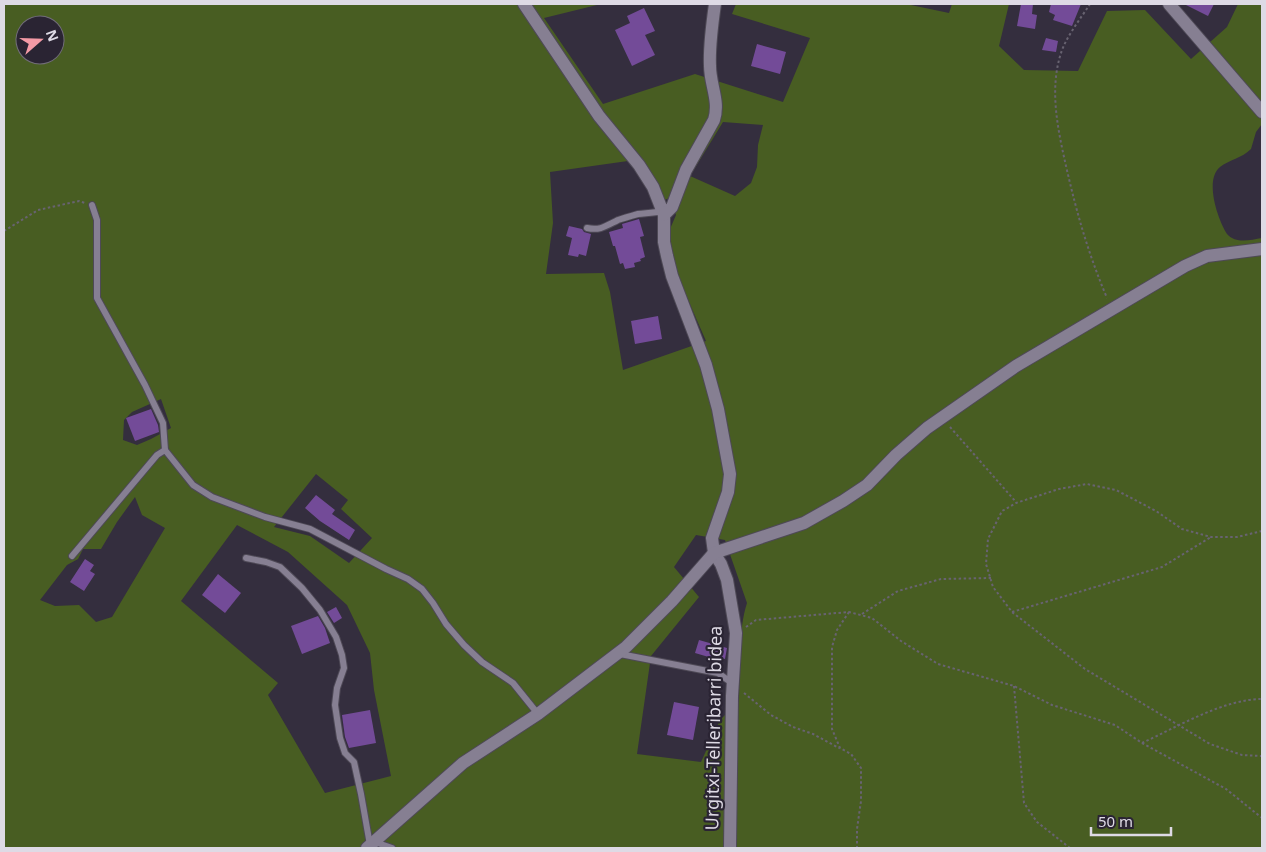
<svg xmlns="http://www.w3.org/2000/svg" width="1266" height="852" viewBox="0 0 1266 852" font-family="'Noto Sans',sans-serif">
  <rect width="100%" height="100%" fill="#342e3e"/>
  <path fill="#485d22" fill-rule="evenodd" d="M4,4H601L544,18L603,104L695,74L783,102L810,38L732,14L736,4H906L949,13L952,4H1009L999,46L1024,70L1078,71L1107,11L1145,10L1191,59L1227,27L1238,4H1262V124L1256,132L1251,149C1242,158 1229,160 1220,167C1204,180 1218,220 1227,234C1236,244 1250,240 1262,238V848H4ZM25,25H55V55H25ZM723,122L763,125L758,145L757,167L751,183L735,196L690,176ZM642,159L664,200L670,198L676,215L670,229L672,258L682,286L706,341L623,370L610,292L604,273L546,274L553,223L550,172ZM161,399L171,428L151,439L137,445L123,440L124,420L132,412ZM316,474L348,500L341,509L372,538L349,563L310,536L274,527ZM135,497L142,515L165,528L112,617L96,622L79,605L55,606L40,600L67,565L78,559L83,549H101L117,522ZM237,525L288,552L347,605L370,653L374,690L391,776L325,793L268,695L278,683L181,601ZM696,535L725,540L747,603C738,630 740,672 739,701L720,720L701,762L637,754L651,656L699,597L674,567Z"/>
  <g fill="#734b98">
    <polygon points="1021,4 1033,4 1032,14 1037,15 1035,29 1017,26"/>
    <polygon points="1051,4 1081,4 1072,26 1053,20 1055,15 1049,12"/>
    <polygon points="1184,4 1214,4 1208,16"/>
    <polygon points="644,8 655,31 645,35 655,55 632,66 615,30 630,23 627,16"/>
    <polygon points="1046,38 1058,41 1056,52 1042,50"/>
    <polygon points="757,44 786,52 780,74 751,66"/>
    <polygon points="639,219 644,236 640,237 645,257 640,259 641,261 634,263 635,267 625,269 623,263 620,264 615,246 613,246 609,232 623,228 622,224"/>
    <polygon points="569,226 582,229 584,232 591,234 586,256 579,254 578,257 568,255 572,238 566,236"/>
    <polygon points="658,316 662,339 635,344 631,321"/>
    <polygon points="151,409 158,425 159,432 135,441 126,418"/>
    <polygon points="316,495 335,510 332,514 355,530 349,540 320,521 305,508"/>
    <polygon points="85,559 94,565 90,571 95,574 84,591 70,582"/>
    <polygon points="218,574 241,593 225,613 202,595"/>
    <polygon points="336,607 342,618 334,623 327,612"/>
    <polygon points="318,616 325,628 330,643 302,654 291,626"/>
    <polygon points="699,640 727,648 725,659 713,656 712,658 695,653"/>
    <polygon points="674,702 699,707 693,740 667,735"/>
    <polygon points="370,710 376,743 349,748 345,737 342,715"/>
  </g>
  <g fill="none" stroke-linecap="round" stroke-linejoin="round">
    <g stroke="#4e4956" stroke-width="8">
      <g id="lane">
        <polyline points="92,205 97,220 97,298 145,385 163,423 165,450"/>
        <path d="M587,228C600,231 606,226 618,220C624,218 631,216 638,214C646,213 654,213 662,211"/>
        <polyline points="72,556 157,455 165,450 193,485 212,497 265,517 310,529 386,569 408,579 422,589 433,603 446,624 464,645 482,662 513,683 538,714"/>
        <polyline points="246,558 266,562 280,567 302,588 320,610 336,637 342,655 344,668 337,688 335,705 340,738 345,753 354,762 361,794 370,845"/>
        <polyline points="620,654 718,673 732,683"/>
        <polyline points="375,842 392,848"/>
      </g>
    </g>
    <g stroke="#4e4956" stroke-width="14">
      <g id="street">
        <polyline points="524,4 599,116 639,165 653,187 664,215 664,242 667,256 672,276 706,365 718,409 730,474 728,492 712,538 714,553"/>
        <polyline points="1169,4 1262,112"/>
        <path d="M664,215L672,207L686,170L714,120C720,101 710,85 710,66C709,46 712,25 715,4"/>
        <polyline points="714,553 721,564 727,580 736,633 732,696 730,848"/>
        <polyline points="367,848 463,763 538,714 626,647 672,601 714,553 804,523 843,501 867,485 896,455 927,428 1016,366 1185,266 1207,256 1262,249"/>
      </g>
    </g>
    <g stroke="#686371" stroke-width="2" stroke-dasharray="2.5 2.5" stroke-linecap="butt">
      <path d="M1090,4C1081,18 1066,37 1061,53C1049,90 1058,130 1066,166C1077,214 1088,253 1107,298"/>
      <polyline points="4,231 38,210 79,201 85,203"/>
      <polyline points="950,427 1016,502"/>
      <polyline points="1262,531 1237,537 1211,537 1182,529 1156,511 1116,490 1087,484 1059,489 1016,503 1002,511 988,539 986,564 993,587 1012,612 1085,669 1210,744 1242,755 1262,756"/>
      <polyline points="849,612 837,630 832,647 832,729 840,748 851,754 861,768 861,801 857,829 857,848"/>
      <polyline points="1012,612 1162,567 1211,537"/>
      <polyline points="862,614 898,591 941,579 991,578"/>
      <polyline points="746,627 756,620 849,612 872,618 901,641 938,664 1014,686 1052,705 1115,725 1142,743 1226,789 1262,818"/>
      <polyline points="1014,686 1024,803 1037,822 1070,848"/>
      <polyline points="744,693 771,715 793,727 813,734 839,748"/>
      <path d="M1142,743C1177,727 1224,699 1262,699"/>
    </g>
    <use href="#lane" stroke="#867f92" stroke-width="6"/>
    <use href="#street" stroke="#867f92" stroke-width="12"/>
  </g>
  <g text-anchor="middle" stroke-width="4.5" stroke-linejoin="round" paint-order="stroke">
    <g font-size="18" fill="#dedae5" stroke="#2a2433">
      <text transform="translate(714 728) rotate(-89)" y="6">Urgitxi-Telleribarri bidea</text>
    </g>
  </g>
  <rect width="1266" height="852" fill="none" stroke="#dedae5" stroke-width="10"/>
  <g transform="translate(40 40) rotate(70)"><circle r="24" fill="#2a2433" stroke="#726d7a"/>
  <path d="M0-4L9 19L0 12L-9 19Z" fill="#f49aa6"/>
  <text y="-8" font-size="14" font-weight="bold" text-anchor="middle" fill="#dedae5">N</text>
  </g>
  <path d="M1091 827v8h80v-8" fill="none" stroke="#dedae5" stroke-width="2.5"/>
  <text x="1098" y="827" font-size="15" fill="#dedae5" stroke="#2a2433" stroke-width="4" paint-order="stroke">50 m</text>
</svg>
